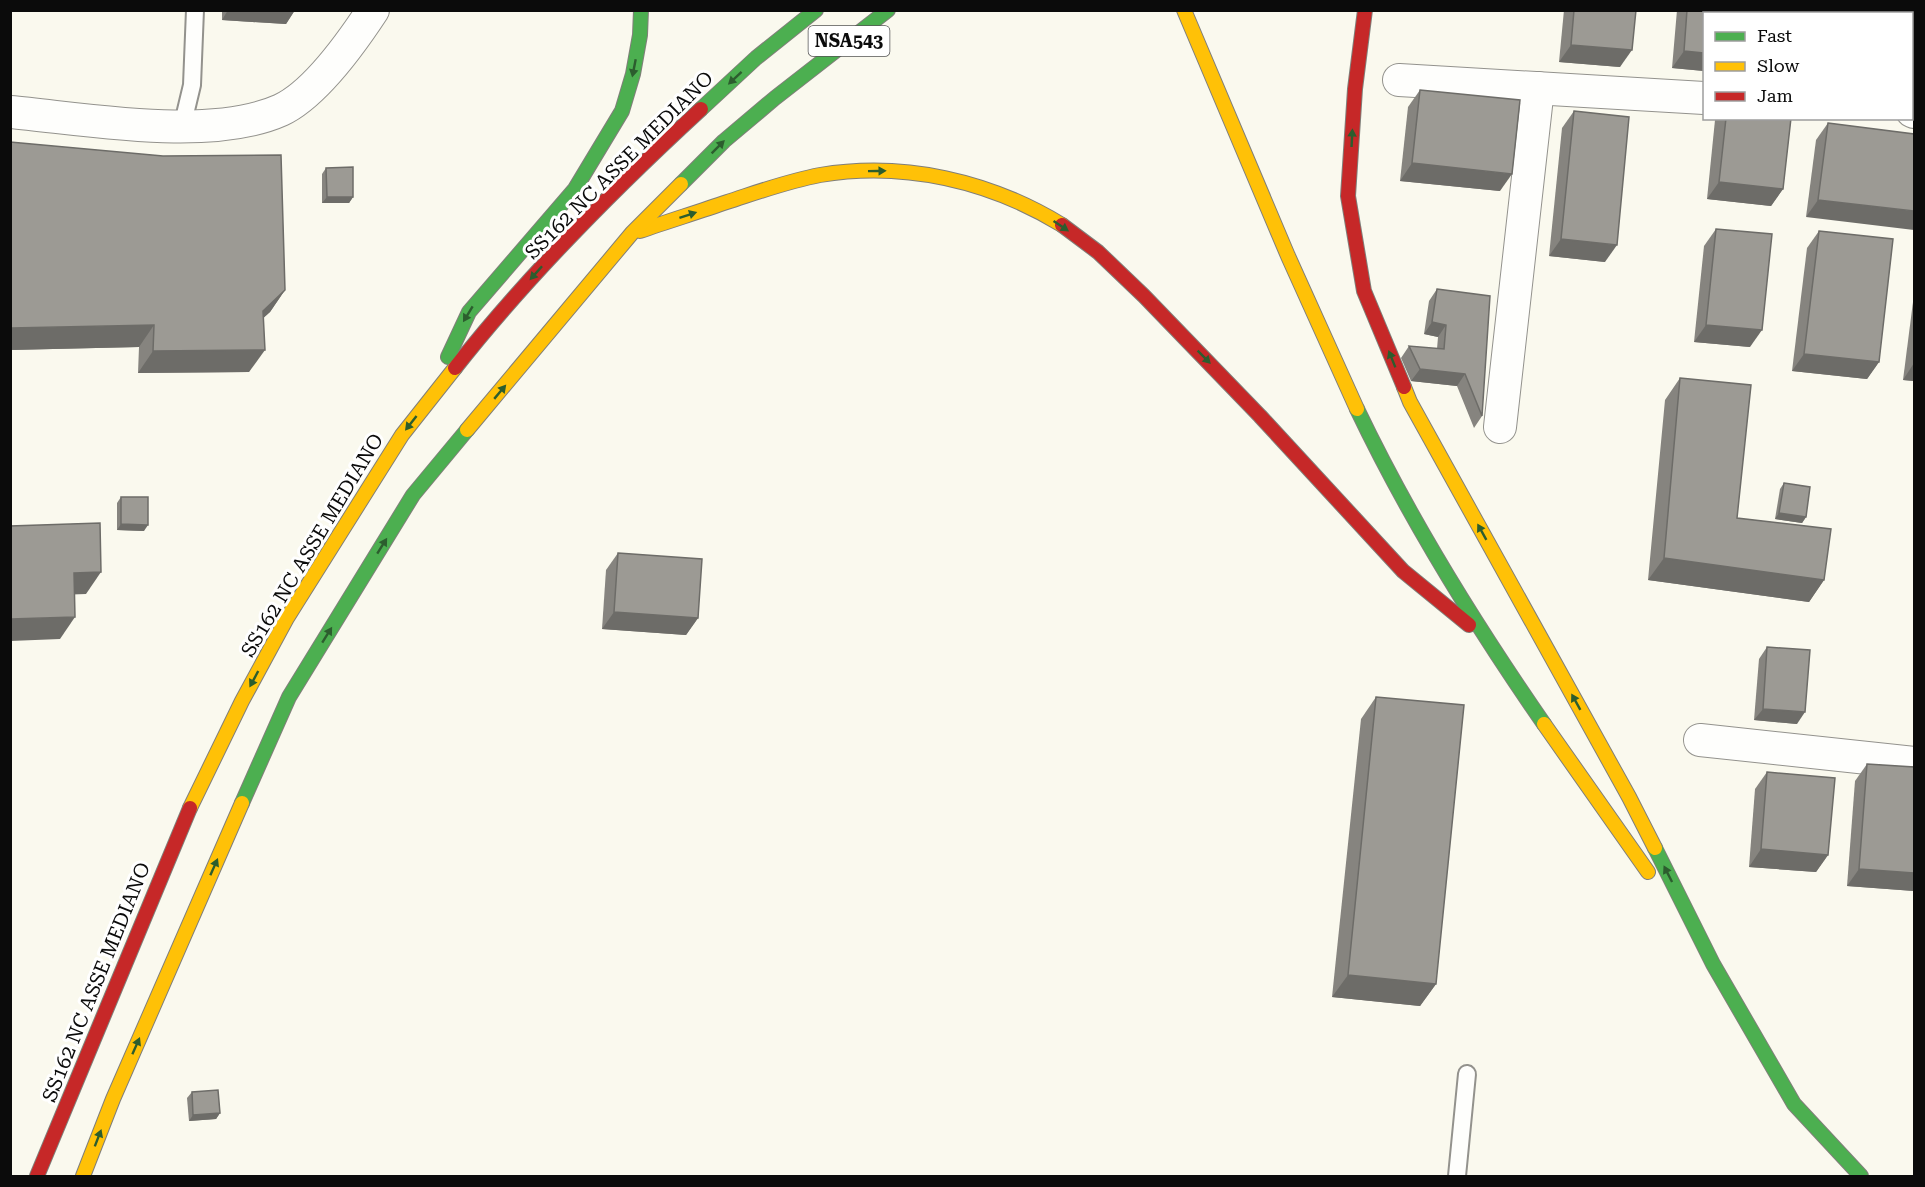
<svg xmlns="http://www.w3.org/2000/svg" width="1925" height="1187" viewBox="0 0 1925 1187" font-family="'Roboto Serif',serif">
  <rect width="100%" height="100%" fill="#faf9ee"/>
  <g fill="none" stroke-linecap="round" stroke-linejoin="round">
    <g stroke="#93928d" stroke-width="20">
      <g id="lane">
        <polyline points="182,127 192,85 195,10"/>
        <polyline points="1457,1176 1467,1074"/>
      </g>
    </g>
    <g stroke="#93928d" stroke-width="34">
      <g id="street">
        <polyline points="1399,80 1704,98"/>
        <polyline points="1912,111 1914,112"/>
        <path d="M10,112C87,119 210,142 281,110C315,94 352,42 373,10"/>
        <polyline points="1500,427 1538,88"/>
        <polyline points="1700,740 1914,763"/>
      </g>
    </g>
    <g stroke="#807f7a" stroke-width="16">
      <g id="fast">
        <polyline points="701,109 756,58 816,10"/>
        <polyline points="681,184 724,141 775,98 888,10"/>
        <polyline points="448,357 469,312 575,189 622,111 633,74 640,35 641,10"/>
        <path d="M1357,409C1410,520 1474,623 1544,724"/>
        <polyline points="242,803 289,697 413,495 467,430"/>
        <polyline points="1655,848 1713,964 1794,1104 1861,1176"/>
      </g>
    </g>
    <g stroke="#807f7a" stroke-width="16">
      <g id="slow">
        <polyline points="1184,10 1288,256 1357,409"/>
        <path d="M640,231C669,221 698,212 727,202C758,192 788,181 820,175C904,161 990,181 1062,225"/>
        <polyline points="1404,387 1410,402 1629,797 1655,848"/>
        <polyline points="467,430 632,233 681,184"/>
        <polyline points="1544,724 1648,872"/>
        <polyline points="190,808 242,701 287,618 402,435 455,368"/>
        <polyline points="83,1176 113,1099 242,803"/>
      </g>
    </g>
    <g stroke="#807f7a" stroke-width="16">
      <g id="jam">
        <polyline points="1365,10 1355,89 1348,196 1364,291 1404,387"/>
        <polyline points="1062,225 1098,252 1144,296 1260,416 1403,571 1469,625"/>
        <path d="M455,368C529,274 614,189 701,109"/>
        <polyline points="37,1176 190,808"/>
      </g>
    </g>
    <use href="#lane" stroke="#fefefc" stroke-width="16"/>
    <use href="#street" stroke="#fefefc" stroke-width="32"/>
    <use href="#fast" stroke="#4caf50" stroke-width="14"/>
    <use href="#slow" stroke="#ffc107" stroke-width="14"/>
    <use href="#jam" stroke="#c62828" stroke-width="14"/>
  </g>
  <g fill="#86847f">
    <polygon points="222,10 295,10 286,24 222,20"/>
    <polygon points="1564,10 1636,10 1620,67 1559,62"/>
    <polygon points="1677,10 1747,10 1704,14 1704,71 1672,68"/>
    <rect x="1753" y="10" width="117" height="4"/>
    <polygon points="1420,90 1500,191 1400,181 1408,107"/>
    <polygon points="1574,111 1605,262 1549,256 1562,128"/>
    <polygon points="1717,118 1791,118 1783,189 1771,206 1707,199 1715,120"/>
    <polygon points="1828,123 1914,134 1806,217 1816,140"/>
    <polygon points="326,168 353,197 349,203 322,203 322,174"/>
    <polygon points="1716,229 1750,347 1694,342 1704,246"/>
    <polygon points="1819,231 1879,362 1867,379 1792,371 1807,248"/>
    <polygon points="1437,289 1482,416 1474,428 1457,386 1411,381 1401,358 1409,346 1437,349 1438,337 1424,334 1429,301"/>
    <polygon points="285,290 270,312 263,318 249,372 138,373 139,347 10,350"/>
    <polygon points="1914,294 1914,381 1903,380"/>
    <polygon points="1680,378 1737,518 1824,580 1809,602 1648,580 1665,400"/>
    <polygon points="1784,483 1806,517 1802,523 1775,519 1780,489"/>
    <polygon points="121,497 144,531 117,530 117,503"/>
    <polygon points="618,553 698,618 686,635 602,629 606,570"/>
    <polygon points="1767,647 1797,724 1754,720 1759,659"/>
    <polygon points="1376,697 1436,984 1420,1006 1332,997 1361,719"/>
    <polygon points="1867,764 1914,767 1914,891 1847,886 1855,781"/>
    <polygon points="1767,772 1828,855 1816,872 1749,867 1755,789"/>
    <polygon points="192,1092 220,1113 216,1119 189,1121 187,1098"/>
  </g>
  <g fill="#6d6c68">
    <polygon points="228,10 295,10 286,24 222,20"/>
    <polygon points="1571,45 1632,50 1620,67 1559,62"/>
    <polygon points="1684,51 1704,53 1704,71 1672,68"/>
    <polygon points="1412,163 1512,174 1500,191 1400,181"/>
    <polygon points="1719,182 1783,189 1771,206 1707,199"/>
    <polygon points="327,197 353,197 349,203 322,203"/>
    <polygon points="1818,200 1914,211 1914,230 1806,217"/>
    <polygon points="1561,239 1617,245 1605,262 1549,256"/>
    <polygon points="285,290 270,312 247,333 263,311"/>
    <polygon points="1432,322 1446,325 1438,337 1424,334"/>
    <polygon points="154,325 139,347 10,350 10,328"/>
    <polygon points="1706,325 1762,330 1750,347 1694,342"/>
    <polygon points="265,350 249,372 138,373 153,351"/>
    <polygon points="1804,354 1879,362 1867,379 1792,371"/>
    <polygon points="1914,363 1914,381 1903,380"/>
    <polygon points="1420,369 1465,374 1457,386 1411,381"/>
    <polygon points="1779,513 1806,517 1802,523 1775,519"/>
    <polygon points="121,524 148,525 144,531 117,530"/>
    <polygon points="1664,558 1824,580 1809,602 1648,580"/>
    <polygon points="101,572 86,594 58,595 74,573"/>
    <polygon points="614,612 698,618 686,635 602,629"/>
    <polygon points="75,617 60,639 10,641 10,619"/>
    <polygon points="1763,709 1805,712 1797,724 1754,720"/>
    <polygon points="1761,849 1828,855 1816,872 1749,867"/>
    <polygon points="1859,869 1914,873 1914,891 1847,886"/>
    <polygon points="1348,975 1436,984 1420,1006 1332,997"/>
    <polygon points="220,1113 216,1119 189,1121 193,1115"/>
  </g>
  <g fill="#9c9a94" stroke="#6d6c68" stroke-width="1.5">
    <polygon points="1574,10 1636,10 1632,50 1571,45"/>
    <polygon points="1687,10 1747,10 1747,14 1704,14 1704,53 1684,51"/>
    <polygon points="1764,10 1870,10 1870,14 1763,14"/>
    <polygon points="1420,90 1520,100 1512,174 1412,163"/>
    <polygon points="1574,111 1629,117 1617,245 1561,239"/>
    <polygon points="1726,118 1791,118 1783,189 1719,182"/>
    <polygon points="1828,123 1914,134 1914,211 1818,200"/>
    <polygon points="10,142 163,156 281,155 285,290 263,311 265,350 153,351 154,325 10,328"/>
    <polygon points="353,167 353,197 327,197 326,168"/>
    <polygon points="1716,229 1772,234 1762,330 1706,325"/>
    <polygon points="1819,231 1893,239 1879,362 1804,354"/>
    <polygon points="1437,289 1490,296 1482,416 1465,374 1420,369 1409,346 1444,349 1446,325 1432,322"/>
    <polygon points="1680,378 1751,385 1737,518 1831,529 1824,580 1664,558"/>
    <polygon points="1784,483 1810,487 1806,517 1779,513"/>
    <polygon points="121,497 148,497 148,525 121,524"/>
    <polygon points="100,523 101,572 74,573 75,617 10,619 10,526"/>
    <polygon points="618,553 702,559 698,618 614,612"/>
    <polygon points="1767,647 1810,650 1805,712 1763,709"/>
    <polygon points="1376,697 1464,705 1436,984 1348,975"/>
    <polygon points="1867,764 1914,767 1914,873 1859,869"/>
    <polygon points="1767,772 1835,778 1828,855 1761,849"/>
    <polygon points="218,1090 220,1113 193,1115 192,1092"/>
  </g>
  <defs><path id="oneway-solid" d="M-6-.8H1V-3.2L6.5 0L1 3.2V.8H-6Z" transform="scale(1.5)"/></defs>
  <g fill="#2c5d2e">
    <use href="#oneway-solid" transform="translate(634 68) rotate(101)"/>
    <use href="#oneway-solid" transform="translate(735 78) rotate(137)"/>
    <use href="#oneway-solid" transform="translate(1352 138) rotate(-87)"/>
    <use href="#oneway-solid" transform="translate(718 147) rotate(-45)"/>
    <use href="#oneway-solid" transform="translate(877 171) rotate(-1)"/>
    <use href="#oneway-solid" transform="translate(688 215) rotate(-18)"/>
    <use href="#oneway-solid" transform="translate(1061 226) rotate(34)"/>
    <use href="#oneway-solid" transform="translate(536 273) rotate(132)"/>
    <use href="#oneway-solid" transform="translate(468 314) rotate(121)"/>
    <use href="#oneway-solid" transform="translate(1204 357) rotate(45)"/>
    <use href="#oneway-solid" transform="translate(1392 359) rotate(-112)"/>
    <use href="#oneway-solid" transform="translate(500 392) rotate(-50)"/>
    <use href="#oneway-solid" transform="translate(411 423) rotate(128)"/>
    <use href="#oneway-solid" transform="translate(1482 532) rotate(-119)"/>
    <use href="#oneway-solid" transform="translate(382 546) rotate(-58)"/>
    <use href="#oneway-solid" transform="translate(327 635) rotate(-58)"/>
    <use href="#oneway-solid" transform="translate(254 679) rotate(118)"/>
    <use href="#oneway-solid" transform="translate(1576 702) rotate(-119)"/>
    <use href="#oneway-solid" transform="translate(214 867) rotate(-66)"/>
    <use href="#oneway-solid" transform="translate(1668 874) rotate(-117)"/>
    <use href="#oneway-solid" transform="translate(136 1046) rotate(-66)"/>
    <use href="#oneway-solid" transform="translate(98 1138) rotate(-69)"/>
  </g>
  <g text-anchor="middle" stroke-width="6" stroke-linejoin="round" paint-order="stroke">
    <rect fill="#fff" stroke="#545454" stroke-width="1.5" x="808.5" y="26" width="81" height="30" rx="4.5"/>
    <g font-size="18" font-weight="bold" fill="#0b0b0b">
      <text x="849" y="47">NSA543</text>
    </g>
    <g font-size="20" fill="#0b0b0b" stroke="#fff">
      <text transform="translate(619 165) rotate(-45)" y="7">SS162 NC ASSE MEDIANO</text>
      <text transform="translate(312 545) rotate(-59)" y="7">SS162 NC ASSE MEDIANO</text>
      <text transform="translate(96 982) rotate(-68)" y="7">SS162 NC ASSE MEDIANO</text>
    </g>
  </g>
  <rect width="1925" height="1187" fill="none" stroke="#0b0b0b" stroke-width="24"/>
  <rect x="1703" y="12" width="210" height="108" fill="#ffffff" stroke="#9d9d9d" stroke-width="1.5"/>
  <rect x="1715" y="32" width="30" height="9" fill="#4caf50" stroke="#9d9d9d" stroke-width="1.5"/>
  <text x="1757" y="42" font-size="18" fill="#0b0b0b">Fast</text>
  <rect x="1715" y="62" width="30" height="9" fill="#ffc107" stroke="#9d9d9d" stroke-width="1.5"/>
  <text x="1757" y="72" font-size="18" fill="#0b0b0b">Slow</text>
  <rect x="1715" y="92" width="30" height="9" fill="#c62828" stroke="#9d9d9d" stroke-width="1.5"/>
  <text x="1757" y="102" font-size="18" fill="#0b0b0b">Jam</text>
</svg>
